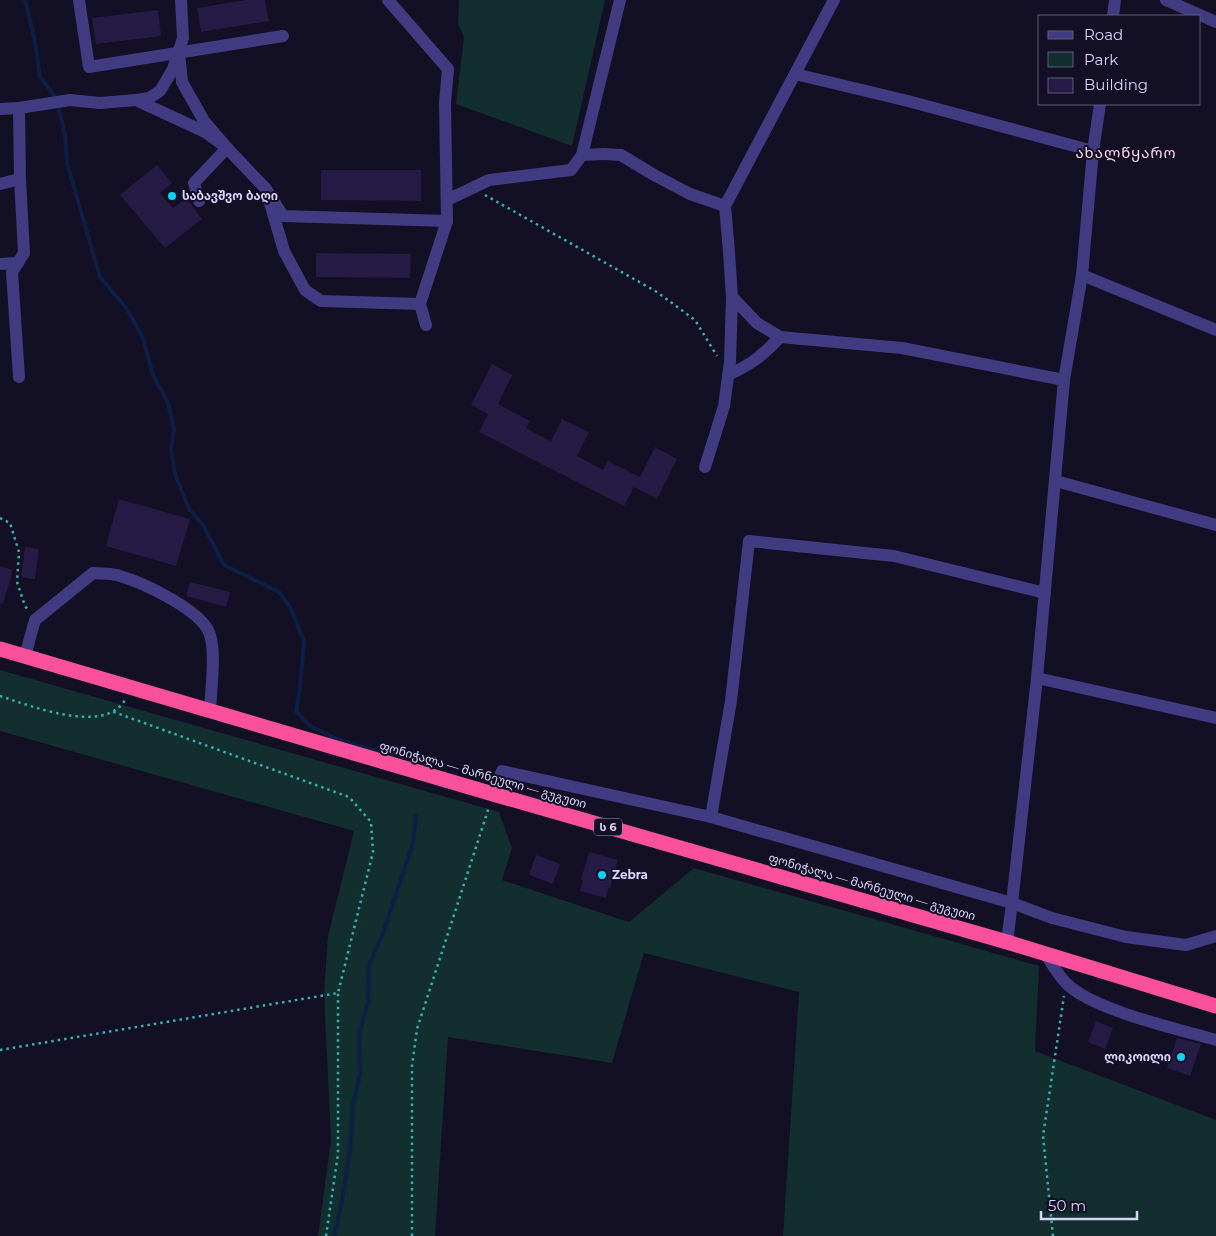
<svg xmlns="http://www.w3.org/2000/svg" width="1216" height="1236" viewBox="0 0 1216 1236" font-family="Montserrat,'Noto Sans Georgian',sans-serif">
  <rect width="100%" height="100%" fill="#130f24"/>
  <g fill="#122e2e">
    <polygon points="459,0 605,0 572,146 456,104 464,37 458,24"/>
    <polygon points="0,670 499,812 512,848 502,880 629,922 694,868 1039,966 1035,1051 1216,1120 1216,1236 783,1236 799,992 644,953 612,1063 448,1037 435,1236 318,1236 331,1140 324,993 328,936 354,831 0,731"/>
  </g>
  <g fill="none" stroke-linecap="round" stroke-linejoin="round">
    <g stroke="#0d1f45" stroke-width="4">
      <polyline points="25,0 35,41 40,77 56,98"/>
      <polyline points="58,105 65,135 67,163 100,277 127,309 143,338 153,375 168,403 174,429 171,450 175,474 189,509 203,525 224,565 279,592 291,609 304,641 300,689 296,711 310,726 337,739 368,749 414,758"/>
      <polyline points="334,1236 342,1202 350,1150 353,1105 360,1074 359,1035 368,1003 369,965 383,933 413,843 416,815"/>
    </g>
  </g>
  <g fill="#251b44">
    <polygon points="246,0 265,0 269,21 201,32 197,8"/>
    <polygon points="158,10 161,36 96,44 92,18"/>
    <polygon points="157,165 172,183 160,193 173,208 186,198 202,219 165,248 120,195"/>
    <polygon points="321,170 421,170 421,201 321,200"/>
    <polygon points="316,253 411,254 410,278 316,277"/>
    <polygon points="492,364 512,375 498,404 530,421 526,428 551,441 562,419 589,432 577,456 603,470 608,461 640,477 655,447 677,459 657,499 634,487 624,506 479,432 488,414 471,405"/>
    <polygon points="119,499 190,519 176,566 106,546"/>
    <polygon points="25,547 39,549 35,579 21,577"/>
    <polygon points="0,566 13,570 3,604 0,603"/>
    <polygon points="190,582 230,592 226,607 186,596"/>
    <polygon points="589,852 618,860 610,888 608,888 606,898 580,891 583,881 581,880"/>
    <polygon points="536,855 560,864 553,884 529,875"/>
    <polygon points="1096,1021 1113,1028 1105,1049 1088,1042"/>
    <polygon points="1177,1038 1201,1044 1190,1076 1167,1068"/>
  </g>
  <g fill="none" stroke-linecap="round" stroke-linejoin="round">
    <g stroke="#32b3b1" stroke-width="2.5" stroke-dasharray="2.5 4" stroke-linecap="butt">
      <polyline points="485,195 657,292 695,320 717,356"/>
      <polyline points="0,518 10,523 19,552 17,582 25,606 29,611"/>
      <path d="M0,696C31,706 104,735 125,700"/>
      <polyline points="0,1050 338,993 373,852 371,822 349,797 111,711"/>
      <polyline points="326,1236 338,1154 338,993"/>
      <polyline points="412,1236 412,1066 417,1029 489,807"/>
      <polyline points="1053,1236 1043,1136 1064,996"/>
    </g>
    <g stroke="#413b82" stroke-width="12">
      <polyline points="79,0 89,67 283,36"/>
      <polyline points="388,0 448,69 445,103 447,221 420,304 426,325"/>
      <polyline points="1166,0 1216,22"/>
      <polyline points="1113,16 1115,0"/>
      <polyline points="179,53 182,82 204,121 227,148 194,183 199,201"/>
      <polyline points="795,74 908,101 1093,151"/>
      <polyline points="136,100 149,98 160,91 173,69 183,38 181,0"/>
      <polyline points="1100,104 1093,151 1082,275 1064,380 1037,678 1012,903 1052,918 1126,937 1186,945 1216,936"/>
      <polyline points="19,108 20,179 24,253 12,272 19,377"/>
      <polyline points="0,109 19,108 70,100 100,103 136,100 205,132 227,148 266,189 283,216 447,221"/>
      <polyline points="582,155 604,154 621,155 654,175 690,194 725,206"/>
      <polyline points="0,184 20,179"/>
      <polyline points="447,200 489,180 571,170 582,155 620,0"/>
      <polyline points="270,203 284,251 305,290 321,301 420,304"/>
      <polyline points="0,264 18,263"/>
      <polyline points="1082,275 1216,330"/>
      <polyline points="732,297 757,323 780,337 902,348 1064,380"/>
      <path d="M728,375C752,364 762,356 780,337"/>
      <polyline points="705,467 724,406 730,362 732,297 729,252 725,206 834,0"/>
      <polyline points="1056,481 1216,525"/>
      <path d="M25,656L35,620L93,573C102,574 112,573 120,576C144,583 196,608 208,630C217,646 211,690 210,710"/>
      <polyline points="1037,678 1216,718"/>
      <polyline points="493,794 502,771 711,817 1012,903 1007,942"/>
      <polyline points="711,817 731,701 749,541 894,556 1045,593"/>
      <path d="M1046,955C1052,964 1058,975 1066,983C1092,1010 1178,1029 1216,1040"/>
    </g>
    <polyline stroke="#fb519c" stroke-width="15" points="0,649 493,794 1007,942 1216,1006"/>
  </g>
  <g fill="#06d5f7" stroke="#130f24" stroke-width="2">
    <circle cx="172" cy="196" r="5"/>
    <circle cx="602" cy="875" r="5"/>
    <circle cx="1181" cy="1057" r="5"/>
  </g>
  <g text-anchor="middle" stroke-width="4" stroke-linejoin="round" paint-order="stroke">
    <rect fill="#130f24" stroke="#9e98bd" stroke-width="1" x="594" y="818.5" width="28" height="17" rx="4"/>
    <g font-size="11" font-weight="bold" fill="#dad3fe">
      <text x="608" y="831">ს 6</text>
    </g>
    <g font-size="12" font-weight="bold" fill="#dad3fe" stroke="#130f24" text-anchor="start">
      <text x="182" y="200">საბავშვო ბაღი</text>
      <text x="612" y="879">Zebra</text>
      <text x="1171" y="1061" text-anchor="end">ლიკოილი</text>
    </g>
    <g font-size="12" fill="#dad3fe" stroke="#130f24">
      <text transform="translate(483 775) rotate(16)" y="4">ფონიჭალა — მარნეული — გუგუთი</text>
      <text transform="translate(872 887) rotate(16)" y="4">ფონიჭალა — მარნეული — გუგუთი</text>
    </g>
    <g font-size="15" letter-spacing="1" fill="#fed5ed" stroke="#130f24">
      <text x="1126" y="158">ახალწყარო</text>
    </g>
  </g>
  <rect x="1038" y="15" width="162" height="90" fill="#130f24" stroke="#635d7b"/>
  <rect x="1048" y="31" width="25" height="8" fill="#413b82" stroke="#635d7b"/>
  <text x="1084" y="40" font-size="15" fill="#dad3fe">Road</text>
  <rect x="1048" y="52" width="25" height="15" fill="#122e2e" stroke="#635d7b"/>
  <text x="1084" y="65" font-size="15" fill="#dad3fe">Park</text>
  <rect x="1048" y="78" width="25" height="15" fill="#251b44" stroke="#635d7b"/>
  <text x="1084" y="90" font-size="15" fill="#dad3fe">Building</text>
  <path d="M1041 1211v8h96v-8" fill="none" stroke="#dad3fe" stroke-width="2.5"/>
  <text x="1048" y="1211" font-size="15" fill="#dad3fe" stroke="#130f24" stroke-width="4" paint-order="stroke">50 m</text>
</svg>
